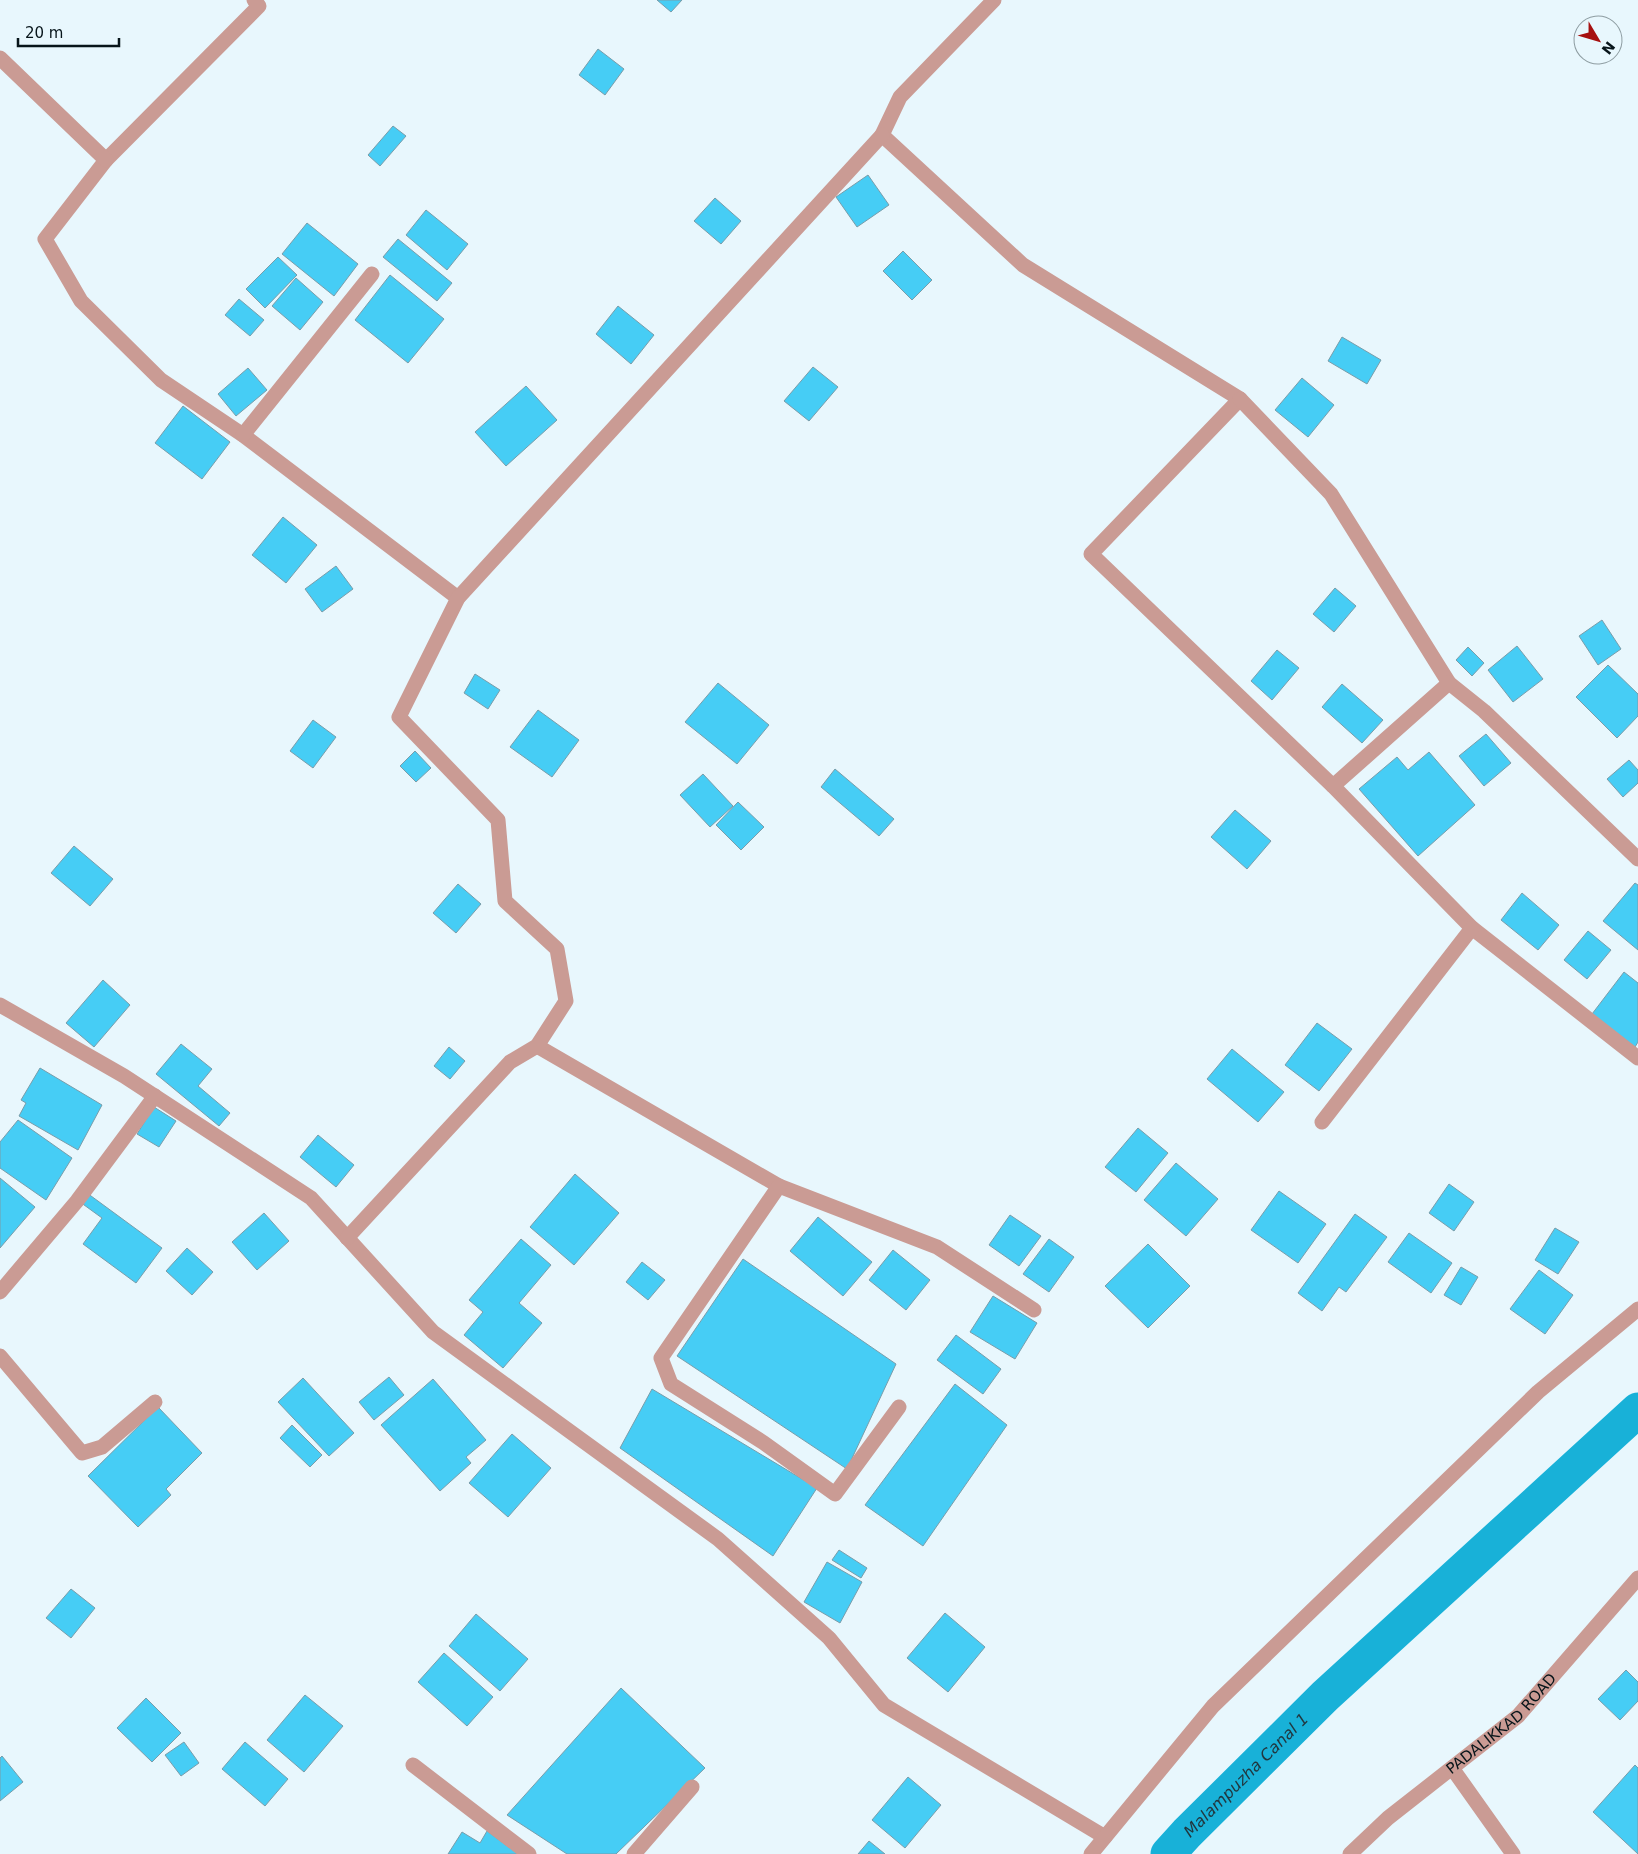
<svg xmlns="http://www.w3.org/2000/svg" width="1638" height="1854" viewBox="0 0 1638 1854" font-family="'DejaVu Sans',sans-serif">
  <rect width="100%" height="100%" fill="#e8f7fd"/>
  <g fill="none" stroke-linecap="round" stroke-linejoin="round">
    <path stroke="#18b1d8" stroke-width="35" id="s1" d="M1168,1854L1187,1833L1325,1696L1638,1410"/>
  </g>
  <g fill="#46cdf5" stroke="#799daa">
    <polygon points="657,0 682,0 671,12"/>
    <polygon points="598,49 624,69 605,95 579,75"/>
    <polygon points="393,126 406,136 380,166 368,155"/>
    <polygon points="868,175 889,205 857,227 836,197"/>
    <polygon points="715,198 741,221 721,244 694,221"/>
    <polygon points="426,210 468,244 447,270 406,235"/>
    <polygon points="307,223 358,264 334,296 282,254"/>
    <polygon points="398,239 452,283 437,301 383,257"/>
    <polygon points="903,251 932,280 912,300 883,271"/>
    <polygon points="278,257 297,275 265,308 246,289"/>
    <polygon points="390,275 444,319 408,363 355,320"/>
    <polygon points="296,278 323,302 300,330 272,306"/>
    <polygon points="239,299 264,320 250,336 225,315"/>
    <polygon points="618,306 654,335 631,364 596,334"/>
    <polygon points="1342,337 1381,360 1367,384 1328,361"/>
    <polygon points="813,367 838,387 809,421 784,401"/>
    <polygon points="248,368 267,390 236,416 218,394"/>
    <polygon points="1302,378 1334,405 1308,437 1275,410"/>
    <polygon points="526,386 557,420 506,466 475,432"/>
    <polygon points="183,406 230,442 202,479 155,443"/>
    <polygon points="283,517 317,545 286,583 252,555"/>
    <polygon points="336,566 353,589 322,612 305,589"/>
    <polygon points="1335,588 1356,606 1334,632 1313,614"/>
    <polygon points="1602,620 1621,649 1598,665 1579,636"/>
    <polygon points="1517,646 1543,679 1513,702 1488,670"/>
    <polygon points="1468,647 1484,663 1472,676 1456,660"/>
    <polygon points="1277,650 1299,668 1272,700 1251,681"/>
    <polygon points="1608,665 1638,694 1638,716 1617,738 1576,697"/>
    <polygon points="475,674 500,690 488,709 464,693"/>
    <polygon points="718,683 769,725 737,764 685,722"/>
    <polygon points="1342,684 1383,720 1362,743 1322,707"/>
    <polygon points="538,710 579,740 552,777 510,747"/>
    <polygon points="313,720 336,737 313,768 290,751"/>
    <polygon points="1486,734 1511,763 1484,786 1459,756"/>
    <polygon points="415,751 431,768 416,782 400,766"/>
    <polygon points="1429,752 1475,805 1418,856 1359,789 1397,757 1408,770"/>
    <polygon points="1629,760 1638,770 1638,783 1623,797 1607,779"/>
    <polygon points="835,769 894,819 879,836 821,787"/>
    <polygon points="703,774 733,806 710,827 680,795"/>
    <polygon points="738,802 764,827 741,850 716,825"/>
    <polygon points="1235,810 1271,841 1247,869 1211,837"/>
    <polygon points="74,846 113,879 90,906 51,873"/>
    <polygon points="1635,883 1638,885 1638,950 1603,921"/>
    <polygon points="458,884 481,904 456,933 433,913"/>
    <polygon points="1522,893 1559,925 1538,950 1501,920"/>
    <polygon points="1588,931 1611,950 1587,979 1564,960"/>
    <polygon points="1624,972 1638,983 1638,1042 1635,1047 1592,1014"/>
    <polygon points="103,980 130,1005 94,1047 66,1023"/>
    <polygon points="1317,1023 1352,1049 1319,1091 1285,1065"/>
    <polygon points="181,1044 212,1069 198,1086 230,1113 219,1126 156,1074"/>
    <polygon points="449,1047 465,1061 450,1079 434,1066"/>
    <polygon points="1232,1049 1284,1092 1258,1122 1207,1079"/>
    <polygon points="40,1068 102,1105 78,1150 19,1116 26,1103 21,1100"/>
    <polygon points="154,1107 176,1121 159,1147 137,1134"/>
    <polygon points="18,1120 72,1158 46,1200 0,1168 0,1142"/>
    <polygon points="1138,1128 1168,1153 1136,1192 1105,1167"/>
    <polygon points="318,1135 354,1165 336,1187 300,1157"/>
    <polygon points="1176,1163 1218,1199 1186,1236 1144,1200"/>
    <polygon points="575,1174 619,1213 574,1265 530,1227"/>
    <polygon points="0,1178 35,1207 0,1248"/>
    <polygon points="1449,1184 1474,1202 1454,1231 1429,1213"/>
    <polygon points="1279,1191 1326,1224 1298,1263 1251,1230"/>
    <polygon points="87,1193 162,1248 136,1283 83,1244 102,1218 80,1202"/>
    <polygon points="264,1213 289,1241 257,1270 232,1242"/>
    <polygon points="1355,1214 1387,1237 1346,1292 1339,1287 1322,1311 1298,1293"/>
    <polygon points="1010,1215 1041,1236 1019,1266 989,1245"/>
    <polygon points="818,1217 872,1262 843,1296 790,1251"/>
    <polygon points="1555,1228 1579,1242 1558,1274 1535,1260"/>
    <polygon points="1409,1233 1452,1263 1431,1293 1388,1262"/>
    <polygon points="521,1239 551,1265 519,1303 542,1323 503,1368 464,1335 483,1312 469,1300"/>
    <polygon points="1049,1239 1074,1257 1049,1292 1023,1274"/>
    <polygon points="1148,1244 1190,1286 1148,1328 1105,1286"/>
    <polygon points="187,1248 213,1272 192,1295 166,1271"/>
    <polygon points="893,1250 930,1280 906,1310 869,1280"/>
    <polygon points="743,1259 896,1364 847,1469 677,1356"/>
    <polygon points="642,1262 665,1280 648,1300 626,1282"/>
    <polygon points="1461,1267 1478,1277 1461,1305 1444,1295"/>
    <polygon points="1539,1270 1573,1295 1545,1334 1510,1309"/>
    <polygon points="993,1296 1037,1323 1015,1359 970,1332"/>
    <polygon points="956,1335 1001,1369 983,1394 937,1360"/>
    <polygon points="389,1377 404,1395 374,1420 359,1402"/>
    <polygon points="303,1378 354,1433 329,1456 278,1402"/>
    <polygon points="433,1379 486,1440 466,1457 471,1463 440,1491 381,1425"/>
    <polygon points="955,1384 1007,1425 923,1546 865,1505"/>
    <polygon points="652,1389 817,1488 773,1556 620,1448"/>
    <polygon points="158,1407 202,1453 166,1489 171,1495 138,1527 88,1476"/>
    <polygon points="292,1425 322,1455 310,1467 280,1438"/>
    <polygon points="512,1434 551,1468 508,1517 469,1483"/>
    <polygon points="839,1550 867,1568 861,1578 832,1560"/>
    <polygon points="827,1562 862,1582 840,1623 804,1602"/>
    <polygon points="71,1589 95,1608 71,1638 46,1618"/>
    <polygon points="945,1613 985,1647 948,1692 907,1658"/>
    <polygon points="476,1614 528,1659 500,1691 449,1646"/>
    <polygon points="444,1653 493,1697 467,1726 418,1682"/>
    <polygon points="1626,1670 1638,1682 1638,1701 1620,1720 1598,1699"/>
    <polygon points="621,1688 705,1768 616,1854 567,1854 507,1815"/>
    <polygon points="305,1695 343,1726 304,1772 267,1740"/>
    <polygon points="146,1698 181,1733 152,1762 117,1728"/>
    <polygon points="184,1742 199,1763 181,1776 165,1755"/>
    <polygon points="245,1742 288,1779 265,1806 222,1769"/>
    <polygon points="2,1756 23,1782 0,1801 0,1758"/>
    <polygon points="1635,1765 1638,1768 1638,1854 1593,1812"/>
    <polygon points="908,1777 941,1805 905,1848 872,1820"/>
    <polygon points="487,1831 518,1854 448,1854 462,1832 480,1843"/>
    <polygon points="869,1841 885,1854 858,1854"/>
  </g>
  <g fill="none" stroke-linecap="round" stroke-linejoin="round">
    <g stroke="#ca9b94" stroke-width="15">
      <polyline points="254,0 259,6 106,160 45,239 81,301 161,380 243,435 458,598"/>
      <polyline points="994,0 900,97 882,135 1023,265 1240,399 1091,554 1333,786 1472,928 1638,1058"/>
      <polyline points="0,58 106,160"/>
      <polyline points="1240,399 1331,494 1449,683 1484,711 1638,859"/>
      <polyline points="243,435 372,274"/>
      <polyline points="1333,786 1449,683"/>
      <polyline points="0,1005 124,1076 311,1198 433,1332 718,1539 829,1638 884,1705 1105,1837"/>
      <polyline points="537,1046 779,1186 937,1247 1034,1310"/>
      <polyline points="1322,1122 1472,928"/>
      <polyline points="779,1186 661,1358 671,1384 764,1443 835,1494 899,1407"/>
      <polyline points="347,1238 510,1062 537,1046 566,1001 557,949 505,901 498,820 399,717 458,598 882,135"/>
      <polyline points="0,1292 77,1201 155,1096"/>
      <polyline points="0,1356 82,1453 102,1447 155,1402"/>
      <polyline points="413,1765 529,1854"/>
      <polyline points="1452,1768 1513,1854"/>
      <polyline points="634,1854 692,1787"/>
      <polyline points="1091,1854 1213,1706 1538,1392 1638,1309"/>
      <path id="s2" d="M1350,1854L1388,1818L1518,1716L1638,1578"/>
    </g>
  </g>
  <g text-anchor="middle" stroke-width="4.5" stroke-linejoin="round" paint-order="stroke">
    <g font-size="15" fill="#07151a" stroke="#e8f7fd">
      <text dy="5" stroke="none"><textPath href="#s2" startOffset="200">PADALIKKAD ROAD</textPath></text>
    </g>
    <g font-size="16" font-style="italic" fill="#21373f" stroke="#e8f7fd">
      <text dy="6" stroke="none"><textPath href="#s1" startOffset="111">Malampuzha Canal 1</textPath></text>
    </g>
  </g>
  <g transform="translate(1598 40) rotate(128)"><circle r="24" fill="#e8f7fd" stroke="#8e9da2"/>
  <path d="M0-4L9 19L0 12L-9 19Z" fill="#a61010"/>
  <text y="-8" font-size="14" font-weight="bold" text-anchor="middle" fill="#07151a">N</text>
  </g>
  <path d="M18 38v8h101v-8" fill="none" stroke="#07151a" stroke-width="2.5"/>
  <text x="25" y="38" font-size="15" fill="#07151a" stroke="#e8f7fd" stroke-width="4" paint-order="stroke">20 m</text>
</svg>
